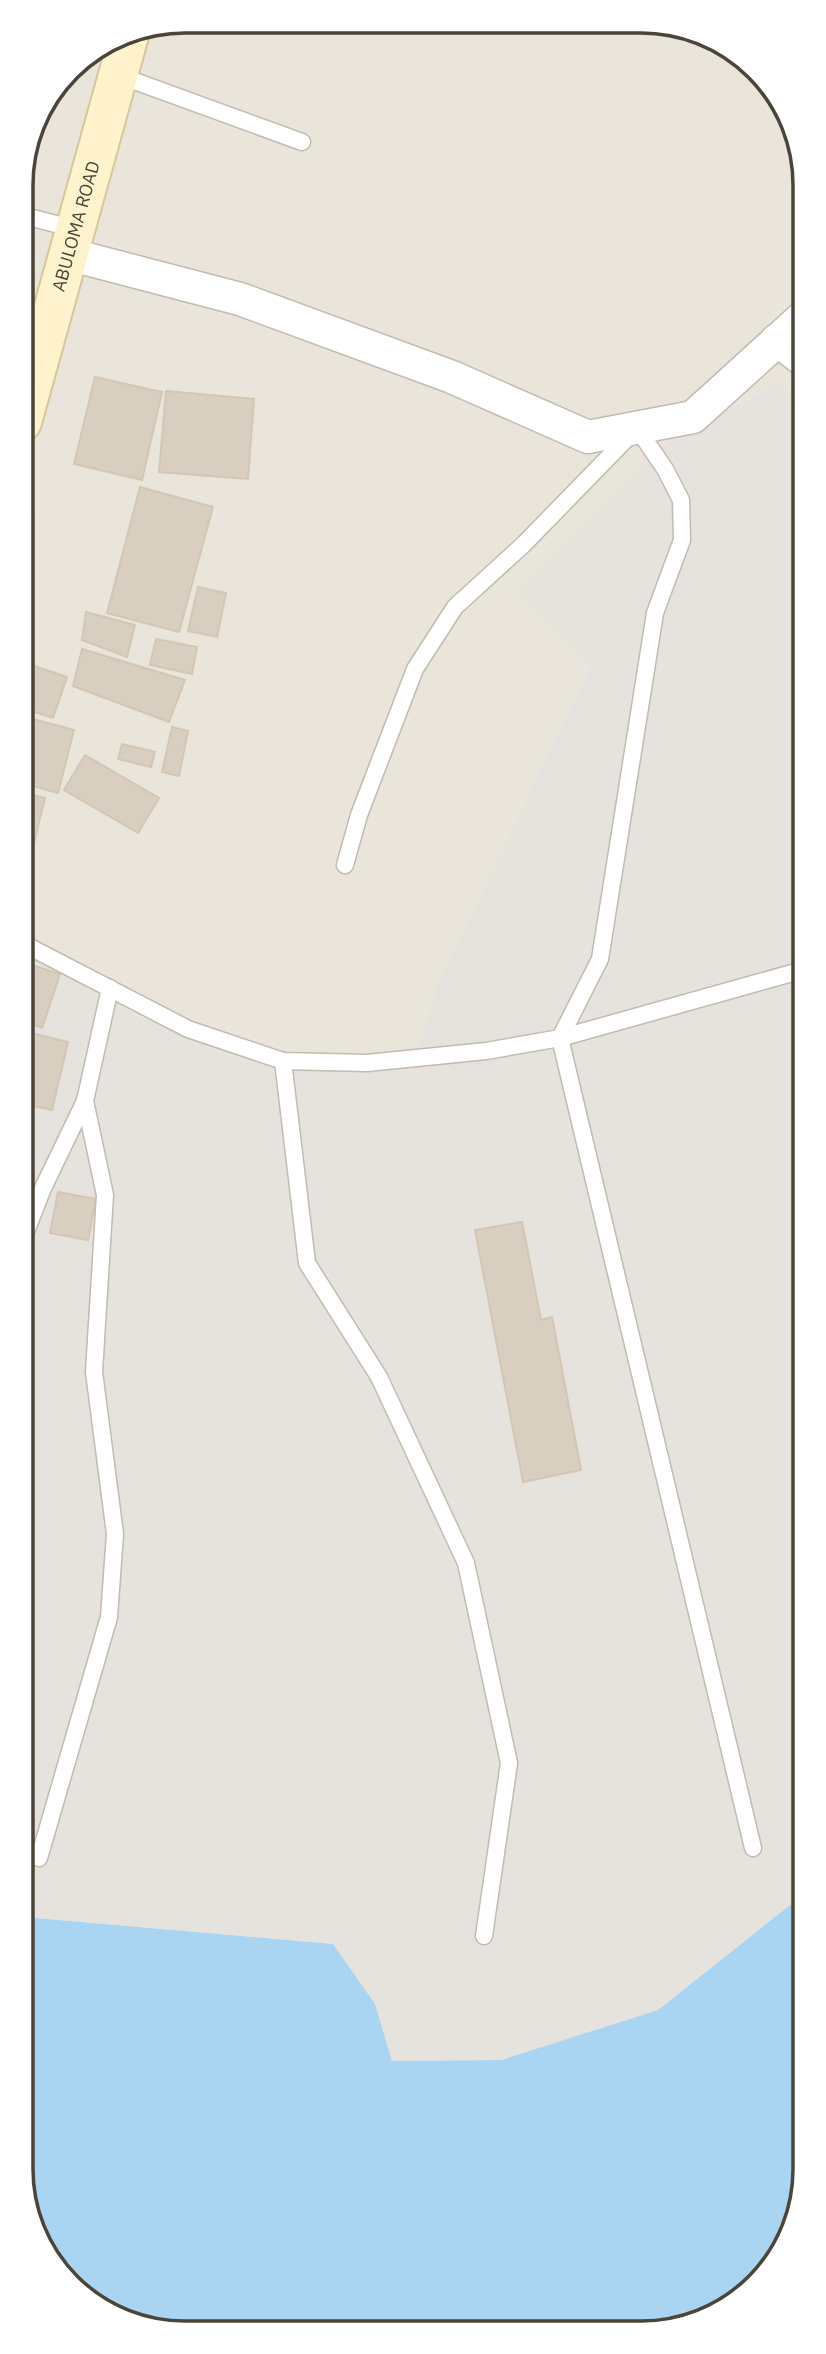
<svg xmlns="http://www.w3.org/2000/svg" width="826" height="2354" viewBox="0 0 826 2354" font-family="'IBM Plex Sans',sans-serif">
  <rect width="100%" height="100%" fill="#f6f3ec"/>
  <polygon fill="#eae5da" points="185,21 673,24 757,69 802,153 802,401 779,383 517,589 590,668 436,986 412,1071 272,1062 130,1013 22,946 21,174 38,113 77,62 123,33"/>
  <polygon fill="#e6e2dd" points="779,383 802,401 804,1894 658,2010 501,2060 392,2061 375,2004 333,1944 24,1917 22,946 130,1013 272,1062 412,1071 436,986 590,668 517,589 655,451"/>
  <polygon fill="#a9d4f2" points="804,1894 805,2179 765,2277 673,2330 154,2330 69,2285 24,2201 24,1917 333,1944 375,2004 392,2061 501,2060 658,2010"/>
  <g fill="#d8cfc1" stroke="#d3c7b4" stroke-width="2">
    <polygon points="95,377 162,392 142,480 74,464"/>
    <polygon points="166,391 254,399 248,479 159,472"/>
    <polygon points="140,487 213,507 179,632 107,613"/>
    <polygon points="198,587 226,593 217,637 188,631"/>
    <polygon points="86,612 135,625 127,657 82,640"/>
    <polygon points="156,639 197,647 192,674 150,665"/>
    <polygon points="82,649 185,680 169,722 73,686"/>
    <polygon points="22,662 67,677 53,718 22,708"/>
    <polygon points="22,716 74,730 58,793 22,783"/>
    <polygon points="172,727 188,731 179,776 162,772"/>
    <polygon points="122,744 155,752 151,767 118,759"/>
    <polygon points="85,755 159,798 138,833 64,790"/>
    <polygon points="22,792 45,798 22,892"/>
    <polygon points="22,962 60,974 42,1028 23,1021"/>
    <polygon points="23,1031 68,1042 52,1110 24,1104 23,1109"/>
    <polygon points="58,1192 96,1199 88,1240 50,1233"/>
    <polygon points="522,1222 541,1320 552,1317 581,1470 523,1482 475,1230"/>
  </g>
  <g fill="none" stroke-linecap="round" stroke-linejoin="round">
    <g stroke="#c2bbae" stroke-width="19">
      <g id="lane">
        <polyline points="118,75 302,142"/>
        <polyline points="21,215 75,229"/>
        <polyline points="22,943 188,1029 283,1061 367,1063 486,1051 560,1038 600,959 655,613 682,540 681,500 665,469 637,428 524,544 455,607 415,669 359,815 345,865"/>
        <polyline points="283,1061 307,1263 379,1377 466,1563 509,1763 484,1936"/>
        <polyline points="23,1239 43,1188 85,1101"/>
        <polyline points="753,1848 560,1038 803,970"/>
        <polyline points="39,1858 109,1617 115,1534 94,1372 105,1195 85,1101 110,988"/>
      </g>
    </g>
    <g stroke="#c2bbae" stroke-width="35">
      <g id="street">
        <polyline points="68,254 240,299 452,377 588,437 693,417 802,318"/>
        <polyline points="777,340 802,359"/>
      </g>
    </g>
    <g stroke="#d6c79b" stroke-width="42">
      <g id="secondary">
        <path id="s1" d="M22,422L130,32"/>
      </g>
    </g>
    <use href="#lane" stroke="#fff" stroke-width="16"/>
    <use href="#street" stroke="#fff" stroke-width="32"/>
    <use href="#secondary" stroke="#fff3cd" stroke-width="38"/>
  </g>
  <g text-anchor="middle" stroke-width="5" stroke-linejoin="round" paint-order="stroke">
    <g font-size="18" fill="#4b4439" stroke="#fff">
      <text dy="6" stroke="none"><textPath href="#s1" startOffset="203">ABULOMA ROAD</textPath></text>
    </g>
  </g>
  <path d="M0 0H826V2354H0ZM185 33H641A152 152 0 0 1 793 185V2169A152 152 0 0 1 641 2321H185A152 152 0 0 1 33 2169V185A152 152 0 0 1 185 33Z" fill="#fff" fill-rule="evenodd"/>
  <path fill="none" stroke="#4b4439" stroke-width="3.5" d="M185 33H641A152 152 0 0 1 793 185V2169A152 152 0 0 1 641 2321H185A152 152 0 0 1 33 2169V185A152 152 0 0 1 185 33Z"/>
</svg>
